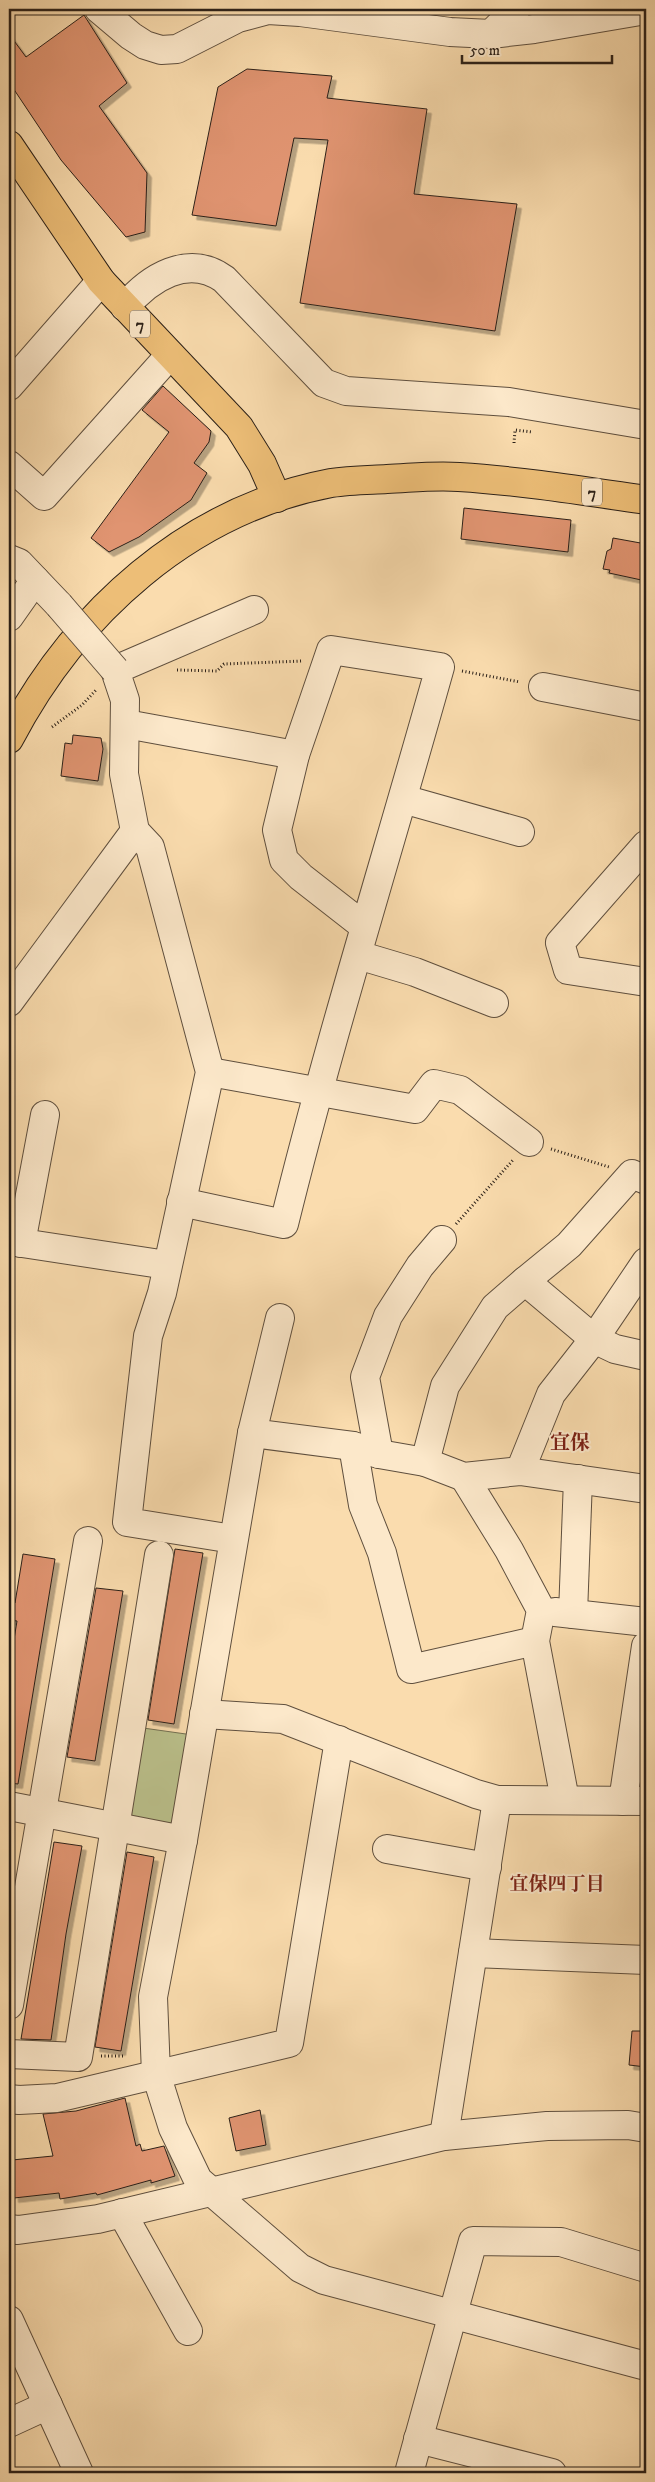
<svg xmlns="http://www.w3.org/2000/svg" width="655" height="2482" viewBox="0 0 655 2482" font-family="'IM FELL DW Pica','Noto Serif JP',serif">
  <defs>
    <filter id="shadow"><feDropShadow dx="4.5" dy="4.5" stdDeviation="0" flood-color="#0004"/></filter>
  </defs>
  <rect width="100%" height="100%" fill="#fadcae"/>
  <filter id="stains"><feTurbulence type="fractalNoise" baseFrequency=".004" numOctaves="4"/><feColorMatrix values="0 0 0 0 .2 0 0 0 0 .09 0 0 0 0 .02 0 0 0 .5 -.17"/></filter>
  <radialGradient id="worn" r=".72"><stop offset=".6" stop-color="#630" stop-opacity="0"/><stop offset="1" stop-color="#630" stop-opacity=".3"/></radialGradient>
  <polygon fill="#bbc18c" stroke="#737052" points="136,1727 193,1735 178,1822 166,1831 120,1823"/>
  <g fill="#e09471" stroke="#2b2018" filter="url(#shadow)">
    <polygon points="84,15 127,83 99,106 147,173 145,232 126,237 61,160 9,82 9,34 26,57"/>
    <polygon points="247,69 332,76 327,98 427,109 414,194 517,204 495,331 300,303 328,140 294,138 276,226 192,215 218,87"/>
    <polygon points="163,386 211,431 209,442 194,463 207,473 191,500 139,537 109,552 91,538 169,432 142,410"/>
    <polygon points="464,508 571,520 568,552 461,539"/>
    <polygon points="613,538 646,544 646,581 609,573 610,570 603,569 607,551 611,549"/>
    <polygon points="73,735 101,738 103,749 98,781 61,776 65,743 72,744"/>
    <polygon points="175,1549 203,1553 174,1724 148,1720"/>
    <polygon points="23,1554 55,1559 18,1784 9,1783 9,1670 17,1621 9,1620 9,1602 15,1603"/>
    <polygon points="96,1588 123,1591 95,1761 67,1757"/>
    <polygon points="54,1842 82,1846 66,1934 51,2040 21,2039"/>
    <polygon points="127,1852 154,1857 121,2051 95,2047"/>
    <polygon points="632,2031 646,2031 646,2067 629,2065"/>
    <polygon points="125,2098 136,2146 140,2144 142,2151 164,2146 175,2176 151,2183 151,2180 97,2195 96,2193 60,2199 59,2193 14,2198 12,2160 53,2156 43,2114 76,2111"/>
    <polygon points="260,2110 266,2145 236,2151 229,2118"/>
  </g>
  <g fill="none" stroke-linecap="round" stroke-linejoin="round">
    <g stroke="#5f4f3e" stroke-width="30">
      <g id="minor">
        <polyline points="99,9 131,36 145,45 161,50 177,49 238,18 268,10 300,12 450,32 491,34 534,29 646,10"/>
        <polyline points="491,34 516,9"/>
        <path d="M125,307C149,278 188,253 224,279L324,383L346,391L509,402L646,425"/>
        <polyline points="9,386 101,281"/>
        <polyline points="9,465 44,496 170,355"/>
        <polyline points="9,559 19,563 59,605"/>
        <polyline points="9,617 35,580"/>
        <polyline points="543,687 646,707"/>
        <polyline points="126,724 295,755"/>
        <polyline points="403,799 520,832"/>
        <polyline points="646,845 560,943 568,970 646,982"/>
        <polyline points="358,955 415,972 494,1003"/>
        <polyline points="9,1002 135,831"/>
        <polyline points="210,1072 415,1109 434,1084 460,1090 529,1142"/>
        <path d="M181,1202L284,1224C330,1037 388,853 440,667L331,650L295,755L277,830L284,860L301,877L365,927"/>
        <polyline points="9,1241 167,1265"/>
        <polyline points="21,1243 45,1115"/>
        <polyline points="525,1281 569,1245 632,1174 646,1180"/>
        <polyline points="280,1318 252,1433 183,1840 153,1997 156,2074 173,2128 198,2180 300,2268 324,2280 646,2366"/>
        <polyline points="252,1433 353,1446 379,1454 425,1462 464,1477 520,1471 646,1489"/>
        <polyline points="353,1446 363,1505 382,1553 411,1669 535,1641"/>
        <polyline points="379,1454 365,1377 388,1316 420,1266 442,1240"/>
        <polyline points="425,1462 445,1386 495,1307 525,1281 594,1339 615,1349 646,1356"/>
        <polyline points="520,1471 551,1394 594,1339 646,1262"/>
        <polyline points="464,1477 509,1550 541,1610 535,1641 565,1800"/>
        <polyline points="233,1539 127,1522 148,1336 162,1293 210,1072 150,847 135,831 124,774 125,700 115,670 254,610"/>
        <polyline points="555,1612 646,1622"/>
        <polyline points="573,1614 578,1479"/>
        <polyline points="204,1714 283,1719 476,1794 497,1800 646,1801"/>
        <polyline points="623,1801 646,1646"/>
        <polyline points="9,1806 183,1840"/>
        <polyline points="387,1849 487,1867"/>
        <polyline points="473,1953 646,1960"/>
        <polyline points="9,2005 88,1541"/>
        <polyline points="9,2054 78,2057 159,1555"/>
        <polyline points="9,2099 19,2100 57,2098 289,2043 339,1740"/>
        <polyline points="444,2136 497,1800"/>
        <polyline points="122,2213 188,2331"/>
        <polyline points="9,2229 18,2230 98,2219 444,2136 547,2126 628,2125 646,2128"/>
        <polyline points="9,2320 79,2473"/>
        <polyline points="9,2423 48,2405"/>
        <polyline points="418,2439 552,2473"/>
        <polyline points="409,2473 473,2241 561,2242 646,2268"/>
      </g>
    </g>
    <g stroke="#2b2018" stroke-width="30">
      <g id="major">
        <polyline points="9,145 101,281 239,427 262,464 277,498"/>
        <path d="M9,739C75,613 188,510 331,483C349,480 369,480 387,479C411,478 435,475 459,477C522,481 584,491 646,500"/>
      </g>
    </g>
    <g stroke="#2b2018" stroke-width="3" stroke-dasharray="1 2.5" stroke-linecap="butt">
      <polyline points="514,443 515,430 532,432"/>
      <polyline points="177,670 217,671 224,664 303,661"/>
      <polyline points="462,671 520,682"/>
      <polyline points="52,727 82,705 97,689"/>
      <polyline points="551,1149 609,1167"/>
      <polyline points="456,1224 513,1160"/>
      <polyline points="101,2056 124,2056"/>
    </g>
    <use href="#minor" stroke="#fce8ca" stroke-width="28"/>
    <use href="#major" stroke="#edbe77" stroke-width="28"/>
    <g stroke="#5f4f3e" stroke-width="30" stroke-linecap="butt">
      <polyline id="minor-bridge" points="59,605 115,670"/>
    </g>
    <use href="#minor-bridge" stroke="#fce8ca" stroke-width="28"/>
  </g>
  <g text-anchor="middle" stroke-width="4" stroke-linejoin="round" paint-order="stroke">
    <g fill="#fce8ca" stroke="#6a5c4d" stroke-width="1">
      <rect x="130" y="310.5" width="20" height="27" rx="4"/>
      <rect x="582" y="478.5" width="20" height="27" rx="4"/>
    </g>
    <g font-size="16" font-weight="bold" fill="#2b2018">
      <text x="140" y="330">7</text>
      <text x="592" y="498">7</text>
    </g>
    <g font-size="19" font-weight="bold" fill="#7a1f14" stroke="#fce8ca">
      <text x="557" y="1890">宜保四丁目</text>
    </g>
    <g font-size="20" font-weight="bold" fill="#7a1f14" stroke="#fce8ca">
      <text x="570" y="1449">宜保</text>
    </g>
  </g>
  <rect width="655" height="2482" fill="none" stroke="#fadcae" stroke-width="30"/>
  <rect x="10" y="10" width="635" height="2462" fill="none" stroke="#2b2018" stroke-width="2.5"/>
  <rect x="15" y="15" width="625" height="2452" fill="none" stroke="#2b2018"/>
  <path d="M462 55v8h150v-8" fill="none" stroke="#2b2018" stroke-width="2.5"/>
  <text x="470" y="55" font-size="15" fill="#2b2018" stroke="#fce8ca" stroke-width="4" paint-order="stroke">50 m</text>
  <rect width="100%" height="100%" filter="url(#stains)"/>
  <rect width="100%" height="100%" fill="url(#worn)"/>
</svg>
